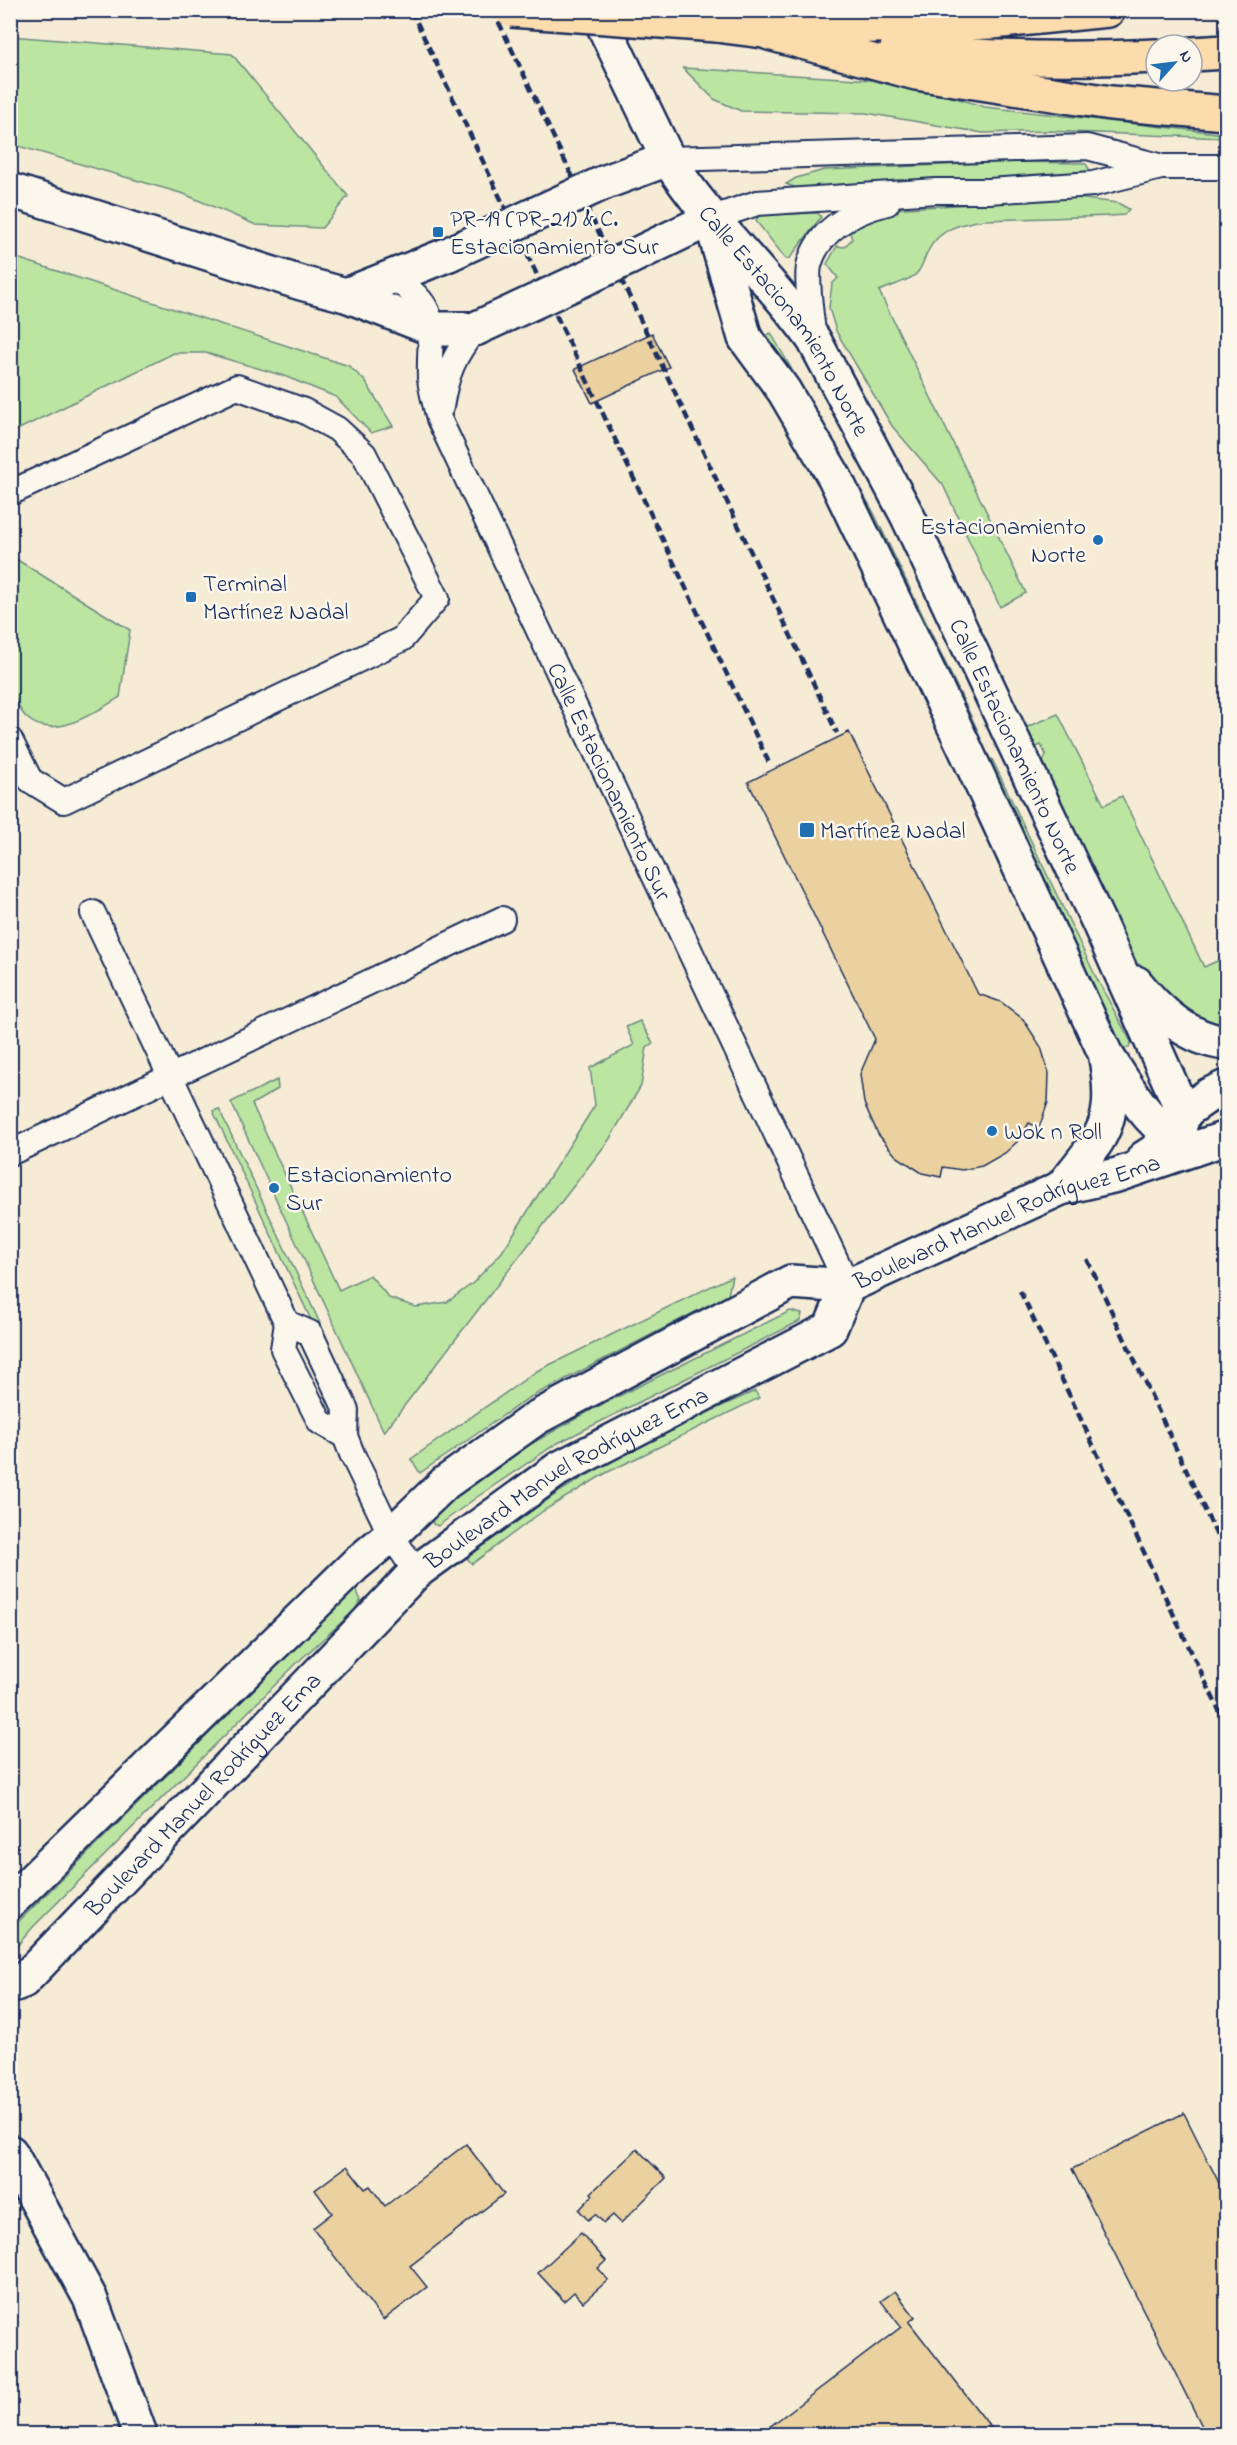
<svg xmlns="http://www.w3.org/2000/svg" width="1237" height="2445" viewBox="0 0 1237 2445" font-family="'Indie Flower',sans-serif">
  <rect width="100%" height="100%" fill="#f6ecd5"/>
  <filter id="ink" filterUnits="userSpaceOnUse"><feTurbulence type="fractalNoise" baseFrequency=".0167" numOctaves="2"/><feDisplacementMap in="SourceGraphic" scale="12" xChannelSelector="R" yChannelSelector="G"/><feConvolveMatrix kernelMatrix="1 2 1 2 8 2 1 2 1" color-interpolation-filters="sRGB"/></filter>
  <g filter="url(#ink)">
    <g fill="#bce5a2" stroke="#6c8a80" stroke-width="1.5">
      <polygon points="10,36 232,54 348,196 322,228 256,225 184,194 11,144"/>
      <polygon points="683,68 904,82 985,107 1217,133 1226,135 1226,138 1045,131 983,133 866,113 741,111 714,99"/>
      <polygon points="1012,162 1081,163 1086,164 1089,169 1087,174 834,188 797,188 786,184 796,178 824,170"/>
      <path d="M1076,198L1118,203L1129,209L1124,215L1111,216L984,220C961,223 939,229 928,251C924,258 923,266 917,273C910,281 890,286 879,291L1026,593L1000,607L943,485L892,426L836,331L829,308L832,284L838,278L827,264L837,246L844,247L852,239L849,229L889,209Z"/>
      <polygon points="818,213 821,217 790,258 786,259 756,221 759,215"/>
      <polygon points="11,256 349,366 365,381 393,426 371,433 336,397 284,376 206,353 174,353 11,433"/>
      <polygon points="771,333 873,511 978,731 972,733 791,379 765,336"/>
      <path d="M11,556L130,630L120,697C98,711 52,742 27,718C19,711 15,699 11,690Z"/>
      <polygon points="1058,714 1104,805 1122,796 1204,967 1226,957 1226,1027 1194,1018 1143,978 1042,764 1046,755 1041,745 1034,748 1025,728"/>
      <polygon points="992,759 1095,975 1131,1042 1129,1048 1121,1049 984,762"/>
      <polygon points="640,1021 653,1043 647,1047 641,1086 609,1140 384,1432 231,1102 277,1080 278,1089 252,1104 339,1290 370,1275 389,1298 416,1307 447,1302 473,1283 502,1252 595,1105 590,1068 634,1045 626,1027"/>
      <polygon points="219,1109 326,1336 320,1339 213,1111"/>
      <polygon points="732,1276 728,1295 527,1399 420,1473 411,1459 537,1371"/>
      <polygon points="790,1311 802,1314 800,1321 556,1444 477,1497 438,1526 433,1524 431,1518 434,1513 531,1444 593,1409"/>
      <path d="M755,1391L759,1398L606,1473L543,1511L472,1564L467,1558C499,1534 530,1510 564,1489C625,1451 690,1420 755,1391Z"/>
      <polygon points="356,1590 361,1600 354,1611 300,1660 33,1927 11,1953 11,1929 237,1706 346,1593"/>
    </g>
    <g fill="#ebd1a0" stroke="#1b2f5e" stroke-width="1.5">
      <polygon points="652,333 669,367 592,403 575,369"/>
      <polygon points="849,732 978,994 1001,1002 1023,1019 1041,1047 1049,1073 1048,1102 1039,1128 1029,1123 1019,1140 1005,1153 982,1166 962,1170 943,1167 941,1177 922,1173 896,1156 878,1134 864,1103 860,1074 875,1039 748,782"/>
      <polygon points="1184,2113 1226,2197 1226,2434 1206,2434 1072,2169"/>
      <polygon points="466,2144 504,2194 410,2266 427,2287 383,2320 313,2228 332,2213 315,2190 347,2166 365,2189 370,2186 385,2206"/>
      <polygon points="637,2149 666,2178 621,2223 613,2215 604,2223 595,2214 588,2220 579,2210 593,2195 591,2193"/>
      <polygon points="581,2233 606,2261 598,2268 608,2280 583,2302 574,2292 564,2301 538,2273"/>
      <polygon points="895,2291 915,2317 909,2322 996,2434 760,2434 901,2327 881,2301"/>
    </g>
    <g fill="none" stroke-linecap="round" stroke-linejoin="round">
      <g stroke="#1b2f5e" stroke-width="28">
        <g id="lane">
          <polyline points="668,159 1087,147 1159,166"/>
          <polyline points="710,219 757,203 936,191 989,191 1093,184 1161,167 1226,167"/>
          <path id="s1" d="M393,278C444,310 428,327 430,378C431,391 436,406 439,419L848,1286"/>
          <path d="M814,340C812,323 805,276 810,262C821,227 855,211 887,203"/>
          <path d="M441,407C446,374 454,355 475,329"/>
          <polyline points="10,493 237,387 304,411 337,429 364,454 437,598 402,639 64,801 30,780 10,740"/>
          <polyline points="93,913 287,1323 283,1349 320,1422 345,1436"/>
          <polyline points="10,1153 502,919"/>
          <polyline points="287,1323 310,1333 346,1410 345,1436 352,1454 391,1535 416,1572"/>
        </g>
      </g>
      <g stroke="#1b2f5e" stroke-width="38">
        <g id="street">
          <path id="s2" d="M668,159C710,225 769,276 814,340L907,515L1098,921L1184,1114C1177,1138 1165,1145 1144,1158"/>
          <path d="M713,227L745,338L784,391L835,478L964,746L1105,1053C1119,1124 1103,1135 1061,1188"/>
          <path d="M1136,983C1159,1012 1188,1039 1226,1043"/>
          <path d="M1109,1059C1123,1081 1155,1136 1182,1138"/>
          <polyline points="1167,1124 1209,1095 1226,1087"/>
          <polyline points="10,1902 356,1564 391,1535 445,1483 536,1418 791,1282 848,1286"/>
          <path id="s3" d="M10,1986L23,1981L416,1572L558,1469L830,1329L848,1286L1061,1188L1117,1175L1226,1138"/>
        </g>
      </g>
      <g stroke="#1b2f5e" stroke-width="38">
        <g id="secondary">
          <polyline points="596,10 668,159 603,183"/>
          <polyline points="10,190 301,283 346,295 433,329 475,329"/>
          <polyline points="629,258 710,219"/>
          <polyline points="346,295 449,254"/>
          <polyline points="10,2152 90,2298 140,2434"/>
        </g>
      </g>
      <g stroke="#1b2f5e" stroke-width="38">
        <g id="primary">
          <polyline points="716,25 787,34"/>
          <polyline points="769,33 916,73 1111,103 1226,113"/>
          <path d="M897,48C982,60 1070,60 1156,56"/>
          <polyline points="1192,54 1226,52"/>
        </g>
      </g>
      <g stroke="#1b2f5e" stroke-width="38">
        <polyline id="highway" points="759,30 992,22 1108,10"/>
      </g>
      <use href="#lane" stroke="#fbf7ec" stroke-width="24"/>
      <use href="#street" stroke="#fbf7ec" stroke-width="33"/>
      <use href="#secondary" stroke="#fbf7ec" stroke-width="33"/>
      <use href="#primary" stroke="#fcdcac" stroke-width="33"/>
      <use href="#highway" stroke="#fcdcac" stroke-width="33"/>
      <g stroke="#1b2f5e" stroke-width="4.5" stroke-dasharray="9 4.5" stroke-linecap="butt">
        <polyline points="411,10 770,765"/>
        <polyline points="493,10 837,733"/>
        <polyline points="1087,1259 1226,1555"/>
        <polyline points="1020,1291 1226,1725"/>
      </g>
      <g stroke="#1b2f5e" stroke-width="38" stroke-linecap="butt">
        <g id="secondary-bridge">
          <polyline points="449,254 603,183"/>
          <polyline points="475,329 629,258"/>
        </g>
      </g>
      <g stroke="#1b2f5e" stroke-width="38" stroke-linecap="butt">
        <polyline id="primary-bridge" points="511,10 716,25"/>
      </g>
      <use href="#secondary-bridge" stroke="#fbf7ec" stroke-width="33"/>
      <use href="#primary-bridge" stroke="#fcdcac" stroke-width="33"/>
    </g>
  </g>
  <g fill="#1f6fb2" stroke="#fbf7ec" stroke-width="2">
    <rect x="432" y="226" width="12" height="12" rx="3"/>
    <circle cx="1098" cy="540" r="6"/>
    <rect x="185" y="591" width="12" height="12" rx="3"/>
    <rect x="799" y="822" width="16" height="16" rx="3"/>
    <circle cx="992" cy="1131" r="6"/>
    <circle cx="274" cy="1188" r="6"/>
  </g>
  <g text-anchor="middle" stroke-width="5" stroke-linejoin="round" paint-order="stroke">
    <g font-size="24" fill="#1b2f5e" stroke="#fbf7ec" text-anchor="start">
      <text x="450" y="226">PR-19 (PR-21) &amp; C.<tspan x="450" dy="28">Estacionamiento Sur</tspan></text>
      <text x="1086" y="534" text-anchor="end">Estacionamiento<tspan x="1086" dy="28">Norte</tspan></text>
      <text x="203" y="591">Terminal<tspan x="203" dy="28">Martínez Nadal</tspan></text>
      <text x="820" y="838">Martínez Nadal</text>
      <text x="1004" y="1139">Wok n Roll</text>
      <text x="286" y="1182">Estacionamiento<tspan x="286" dy="28">Sur</tspan></text>
    </g>
    <g font-size="24" fill="#1b2f5e" stroke="#fbf7ec">
      <text dy="8" stroke="none"><textPath href="#s2" startOffset="200">Calle Estacionamiento Norte</textPath></text>
      <text dy="8" stroke="none"><textPath href="#s2" startOffset="686">Calle Estacionamiento Norte</textPath></text>
      <text dy="8" stroke="none"><textPath href="#s1" startOffset="558">Calle Estacionamiento Sur</textPath></text>
      <text dy="8" stroke="none"><textPath href="#s3" startOffset="1281">Boulevard Manuel Rodríguez Ema</textPath></text>
      <text dy="8" stroke="none"><textPath href="#s3" startOffset="759">Boulevard Manuel Rodríguez Ema</textPath></text>
      <text dy="8" stroke="none"><textPath href="#s3" startOffset="273">Boulevard Manuel Rodríguez Ema</textPath></text>
    </g>
  </g>
  <rect width="1237" height="2445" fill="none" stroke="#fbf7ec" stroke-width="36"/>
  <rect x="18" y="18" width="1201" height="2409" fill="none" stroke="#1b2f5e" stroke-width="2" filter="url(#ink)"/>
  <g transform="translate(1174 63) rotate(62)"><circle r="28" fill="#fbf7ec" stroke="#a1a7b3" stroke-width="1.5"/>
  <path d="M0-4.5L10 22L0 15L-10 22Z" fill="#1f6fb2"/>
  <text y="-9" font-size="16" font-weight="bold" text-anchor="middle" fill="#1b2f5e">N</text>
  </g>
</svg>
